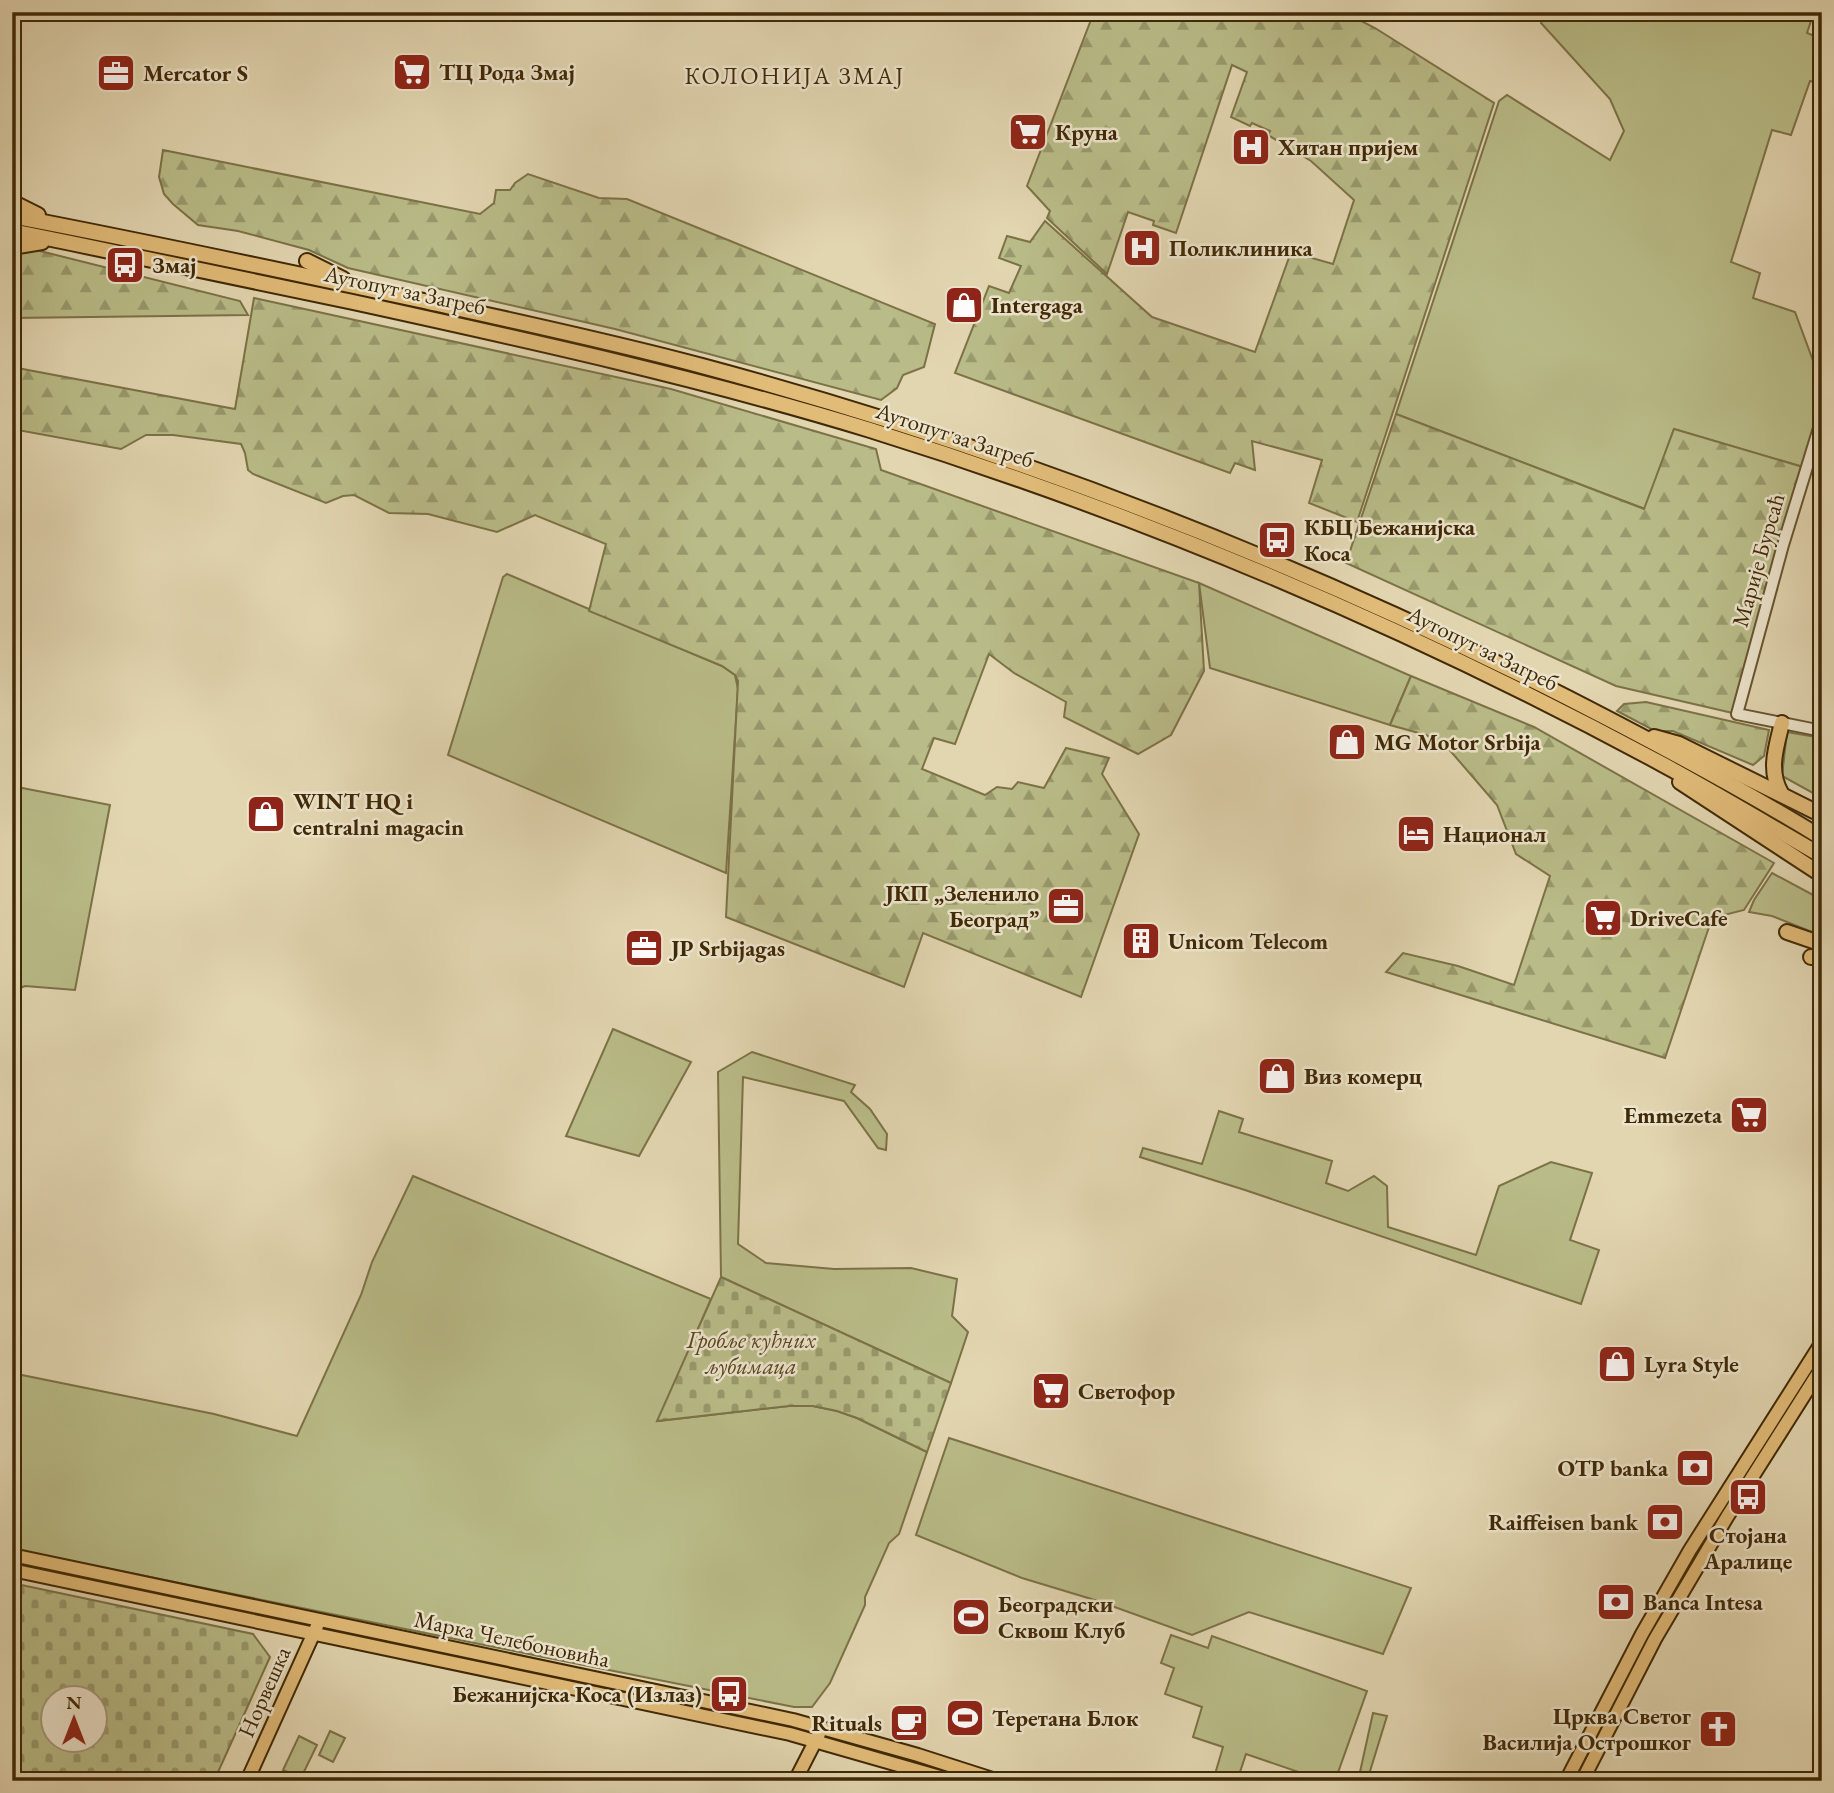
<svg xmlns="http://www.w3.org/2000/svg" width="1834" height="1793" viewBox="0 0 1834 1793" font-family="'EB Garamond',serif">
  <defs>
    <pattern id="forest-firs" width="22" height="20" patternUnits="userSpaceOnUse" patternTransform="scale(1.75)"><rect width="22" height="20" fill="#b9bc88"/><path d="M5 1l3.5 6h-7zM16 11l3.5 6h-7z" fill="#98996d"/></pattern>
    <pattern id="cemetery-stones" width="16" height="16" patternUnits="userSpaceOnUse" patternTransform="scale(1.75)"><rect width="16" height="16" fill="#b9bc88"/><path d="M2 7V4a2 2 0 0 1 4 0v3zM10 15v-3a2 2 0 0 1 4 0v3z" fill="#98996d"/></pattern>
  </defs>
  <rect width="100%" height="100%" fill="#e2d6b1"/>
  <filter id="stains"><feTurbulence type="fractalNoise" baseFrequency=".00286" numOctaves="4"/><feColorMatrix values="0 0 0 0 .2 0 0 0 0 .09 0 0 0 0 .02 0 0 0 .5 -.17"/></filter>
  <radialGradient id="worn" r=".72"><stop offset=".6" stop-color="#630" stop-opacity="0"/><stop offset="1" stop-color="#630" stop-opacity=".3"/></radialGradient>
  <g fill="#b9bc88" stroke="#7c7247" stroke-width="2">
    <polygon points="1545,12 1814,12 1807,33 1822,39 1822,84 1810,81 1791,135 1772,130 1731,262 1760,273 1753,298 1795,312 1822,385 1822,402 1803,467 1674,429 1645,509 1396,414 1499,101 1507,95 1610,160 1624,131 1610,99 1541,23"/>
    <polygon points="507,574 722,666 735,675 738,689 726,873 448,755 503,577"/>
    <polygon points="1199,583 1411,676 1390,725 1210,668"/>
    <polygon points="12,786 110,805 75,990 25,986 12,991"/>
    <polygon points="1772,873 1813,895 1822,887 1822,936 1772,916 1749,912 1754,900"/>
    <polygon points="613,1029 691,1062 639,1156 566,1136"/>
    <polygon points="752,1052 855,1085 851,1092 870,1109 887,1134 886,1150 878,1148 844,1101 743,1077 738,1244 766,1263 834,1269 911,1268 957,1279 952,1316 968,1332 951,1383 721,1277 718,1072"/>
    <polygon points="1219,1111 1243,1119 1239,1132 1332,1161 1326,1183 1348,1191 1374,1176 1387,1186 1388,1227 1476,1255 1499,1186 1551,1162 1592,1173 1570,1240 1599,1250 1581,1304 1245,1190 1140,1157 1143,1148 1202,1164"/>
    <path d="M413,1176L711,1299L658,1421L789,1406H813L837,1411L857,1418L927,1452L899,1534L889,1543L865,1597V1605L830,1683L812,1707H794C533,1656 273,1601 12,1549V1373L214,1414L297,1436L361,1295L372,1262Z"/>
    <polygon points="949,1438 1411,1588 1383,1654 1249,1612 1192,1635 1098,1601 1022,1578 916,1535"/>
    <polygon points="1171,1635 1208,1648 1212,1636 1367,1691 1335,1781 1325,1781 1246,1754 1237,1781 1213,1781 1223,1747 1193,1737 1202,1707 1165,1694 1174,1668 1161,1663"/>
    <polygon points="1373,1713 1387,1716 1367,1781 1358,1781"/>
    <polygon points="330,1731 345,1738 333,1762 319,1755"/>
    <polygon points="299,1736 317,1745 301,1778 283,1770"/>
  </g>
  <g fill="url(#forest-firs)" stroke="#7c7247" stroke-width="2">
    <polygon points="1094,12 1344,12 1375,28 1494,103 1357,522 1309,503 1322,460 1252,441 1255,470 1235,463 1230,473 955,373 989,286 1009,293 1021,266 999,258 1007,236 1030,242 1045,221 1152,317 1255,352 1291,252 1333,264 1354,200 1311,161 1268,135 1270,131 1252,123 1250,126 1231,117 1247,72 1232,65 1176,233 1153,225 1154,221 1128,212 1107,274 1047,218 1050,211 1027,186"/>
    <polygon points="163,150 480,214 494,203 496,190 510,190 515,183 528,174 599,198 627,199 935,324 924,367 903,375 897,388 881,400 615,329 348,268 309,250 238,231 198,225 173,204 164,194 159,177"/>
    <polygon points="36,250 240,301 248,315 12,318 12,255 15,252"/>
    <polygon points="254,298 671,389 876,449 881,470 1199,583 1204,671 1171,735 1138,754 1064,717 1066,702 1014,673 989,654 955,744 934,738 922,769 985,795 997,787 1012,789 1018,782 1044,788 1066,748 1109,758 1102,774 1139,834 1081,997 923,933 904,987 726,917 738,681 735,675 722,666 589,611 606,544 535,515 497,532 428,514 389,513 354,495 343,496 326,503 253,474 248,470 245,453 241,444 173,435 146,435 121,449 12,429 12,367 235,409"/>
    <polygon points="1396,414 1644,509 1674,429 1803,467 1737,714 1616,686 1346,563"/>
    <polygon points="1411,676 1534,727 1774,863 1744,910 1712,918 1665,1058 1386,972 1403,953 1458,966 1514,985 1550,876 1516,854 1497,805 1447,747 1426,735 1390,725"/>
    <polygon points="1646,702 1769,730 1764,756 1753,765 1673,731 1655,731 1617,711 1624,704"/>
    <polygon points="1787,732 1822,738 1822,798 1782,776"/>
  </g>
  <g fill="url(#cemetery-stones)" stroke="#7c7247" stroke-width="2" fill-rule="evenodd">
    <polygon points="721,1277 951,1383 927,1452 857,1418 837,1411 813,1406 789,1406 657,1421"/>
    <path d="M12,1583L253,1634L270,1657L214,1781H12ZM52,1699H94V1741H52Z"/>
  </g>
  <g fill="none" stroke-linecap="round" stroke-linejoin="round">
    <g stroke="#685431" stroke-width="14">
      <polyline id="minor" points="1822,418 1783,545 1737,714 1822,731"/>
    </g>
    <g stroke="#402906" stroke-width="16">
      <g id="major">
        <polyline points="12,1555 793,1720 918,1755 999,1781"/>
        <polyline points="12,1570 790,1734 954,1781"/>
        <polyline points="247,1781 317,1626"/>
        <polyline points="795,1781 819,1734"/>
        <polyline points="1566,1781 1642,1634 1690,1550 1822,1342"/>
        <polyline points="1582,1781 1655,1639 1727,1517 1822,1367"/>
      </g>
    </g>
    <g stroke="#402906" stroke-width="18">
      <g id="highway">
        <polyline points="12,202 38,215"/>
        <path d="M12,216C148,242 284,271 419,300C514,321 609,341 702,366C1001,446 1291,558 1568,698C1654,742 1739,787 1822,838"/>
        <path d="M12,231C126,254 240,278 353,302C527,340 700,378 870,430C1144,515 1410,628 1662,764C1716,793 1769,825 1822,856"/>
        <polyline points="12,247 42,242"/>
        <polyline points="307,261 343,279"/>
        <polyline points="1654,737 1679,744 1822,815"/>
        <polyline points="1680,782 1822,875"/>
        <path d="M1781,793C1768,770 1776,748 1782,723"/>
        <polyline points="1787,932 1822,944"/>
        <polyline points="1811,957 1822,957"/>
      </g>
    </g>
    <use href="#minor" stroke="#ece4cc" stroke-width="10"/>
    <use href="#major" stroke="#e1bb78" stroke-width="12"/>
    <use href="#highway" stroke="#e1bb78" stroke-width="14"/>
  </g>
  <defs>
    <g id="supermarket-square" transform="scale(2.0125)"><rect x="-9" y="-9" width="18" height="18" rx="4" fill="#8f2418" stroke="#ece4cc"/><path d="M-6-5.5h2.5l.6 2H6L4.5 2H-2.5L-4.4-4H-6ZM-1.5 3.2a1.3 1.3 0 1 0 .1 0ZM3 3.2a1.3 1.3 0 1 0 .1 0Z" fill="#fff"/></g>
    <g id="office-square" transform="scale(2.0125)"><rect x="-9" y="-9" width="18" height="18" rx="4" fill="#8f2418" stroke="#ece4cc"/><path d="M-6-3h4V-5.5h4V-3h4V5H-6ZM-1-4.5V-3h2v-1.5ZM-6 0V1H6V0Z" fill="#fff"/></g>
    <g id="hospital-square" transform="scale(2.0125)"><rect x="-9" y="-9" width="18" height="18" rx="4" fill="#8f2418" stroke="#ece4cc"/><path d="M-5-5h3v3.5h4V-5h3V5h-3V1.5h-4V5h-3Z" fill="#fff"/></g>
    <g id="bus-square" transform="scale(2.0125)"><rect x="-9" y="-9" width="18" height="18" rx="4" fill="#8f2418" stroke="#ece4cc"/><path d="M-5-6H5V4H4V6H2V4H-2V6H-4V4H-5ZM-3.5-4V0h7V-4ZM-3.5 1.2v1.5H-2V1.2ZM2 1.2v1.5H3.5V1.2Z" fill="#fff"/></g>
    <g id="shop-square" transform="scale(2.0125)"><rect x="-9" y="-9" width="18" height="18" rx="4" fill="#8f2418" stroke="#ece4cc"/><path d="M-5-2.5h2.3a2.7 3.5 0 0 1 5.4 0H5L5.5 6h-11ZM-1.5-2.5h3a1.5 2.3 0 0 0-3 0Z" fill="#fff"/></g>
    <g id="hotel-square" transform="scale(2.0125)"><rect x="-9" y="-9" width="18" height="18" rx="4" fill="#8f2418" stroke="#ece4cc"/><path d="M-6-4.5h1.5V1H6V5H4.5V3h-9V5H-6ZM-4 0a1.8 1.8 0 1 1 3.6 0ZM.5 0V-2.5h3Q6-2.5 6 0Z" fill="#fff"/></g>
    <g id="building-square" transform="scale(2.0125)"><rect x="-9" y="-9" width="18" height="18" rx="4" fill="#8f2418" stroke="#ece4cc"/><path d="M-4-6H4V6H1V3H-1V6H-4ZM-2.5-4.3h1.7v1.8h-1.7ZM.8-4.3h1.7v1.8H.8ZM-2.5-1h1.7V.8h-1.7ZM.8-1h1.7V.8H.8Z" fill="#fff"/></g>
    <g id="bank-square" transform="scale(2.0125)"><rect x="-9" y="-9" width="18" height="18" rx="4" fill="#8f2418" stroke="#ece4cc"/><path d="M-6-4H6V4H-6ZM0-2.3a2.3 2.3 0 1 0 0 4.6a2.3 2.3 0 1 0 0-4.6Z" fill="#fff"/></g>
    <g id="stadium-square" transform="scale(2.0125)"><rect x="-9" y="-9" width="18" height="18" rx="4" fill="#8f2418" stroke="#ece4cc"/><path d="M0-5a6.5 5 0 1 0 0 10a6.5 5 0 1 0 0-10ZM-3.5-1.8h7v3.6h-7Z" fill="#fff"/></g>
    <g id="cafe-square" transform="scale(2.0125)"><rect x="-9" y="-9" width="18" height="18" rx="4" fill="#8f2418" stroke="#ece4cc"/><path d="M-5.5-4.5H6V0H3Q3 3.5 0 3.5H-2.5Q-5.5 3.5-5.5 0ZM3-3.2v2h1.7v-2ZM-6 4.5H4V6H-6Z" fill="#fff"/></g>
    <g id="church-square" transform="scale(2.0125)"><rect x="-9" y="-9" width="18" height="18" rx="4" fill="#8f2418" stroke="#ece4cc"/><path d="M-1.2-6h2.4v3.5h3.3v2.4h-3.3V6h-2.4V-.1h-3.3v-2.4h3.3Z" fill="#fff"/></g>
  </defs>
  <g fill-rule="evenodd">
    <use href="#supermarket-square" x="412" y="72"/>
    <use href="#office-square" x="116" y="73"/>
    <use href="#supermarket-square" x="1028" y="132"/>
    <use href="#hospital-square" x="1251" y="147"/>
    <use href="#hospital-square" x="1142" y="248"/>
    <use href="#bus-square" x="125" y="265"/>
    <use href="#shop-square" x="964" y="305"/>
    <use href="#bus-square" x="1277" y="540"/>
    <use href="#shop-square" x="1347" y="742"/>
    <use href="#shop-square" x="266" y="814"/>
    <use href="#hotel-square" x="1416" y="834"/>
    <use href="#office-square" x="1066" y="906"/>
    <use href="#supermarket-square" x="1603" y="918"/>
    <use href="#building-square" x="1141" y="941"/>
    <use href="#office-square" x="644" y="948"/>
    <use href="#shop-square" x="1277" y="1076"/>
    <use href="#supermarket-square" x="1749" y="1115"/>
    <use href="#shop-square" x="1617" y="1364"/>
    <use href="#supermarket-square" x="1051" y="1391"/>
    <use href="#bank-square" x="1695" y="1468"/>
    <use href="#bus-square" x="1748" y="1497"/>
    <use href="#bank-square" x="1665" y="1522"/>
    <use href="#bank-square" x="1616" y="1602"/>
    <use href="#stadium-square" x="971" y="1617"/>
    <use href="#bus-square" x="729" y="1694"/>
    <use href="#stadium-square" x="965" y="1718"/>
    <use href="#cafe-square" x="909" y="1723"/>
    <use href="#church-square" x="1718" y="1729"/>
  </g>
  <g text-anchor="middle" stroke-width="5" stroke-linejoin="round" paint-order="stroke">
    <g font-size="23" font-weight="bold" fill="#402906" stroke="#ece4cc" text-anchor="start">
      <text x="439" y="80">ТЦ Рода Змај</text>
      <text x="143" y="81">Mercator S</text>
      <text x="1055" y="140">Круна</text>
      <text x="1278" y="155">Хитан пријем</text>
      <text x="1169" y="256">Поликлиника</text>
      <text x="152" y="273">Змај</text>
      <text x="991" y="313">Intergaga</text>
      <text x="1304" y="535">КБЦ Бежанијска<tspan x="1304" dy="26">Коса</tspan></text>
      <text x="1374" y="750">MG Motor Srbija</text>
      <text x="293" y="809">WINT HQ i<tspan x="293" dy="26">centralni magacin</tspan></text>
      <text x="1443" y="842">Национал</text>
      <text x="1039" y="901" text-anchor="end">ЈКП „Зеленило<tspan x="1039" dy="26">Београд”</tspan></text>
      <text x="1630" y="926">DriveCafe</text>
      <text x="1168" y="949">Unicom Telecom</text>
      <text x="671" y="956">JP Srbijagas</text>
      <text x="1304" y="1084">Виз комерц</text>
      <text x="1722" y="1123" text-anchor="end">Emmezeta</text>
      <text x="1644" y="1372">Lyra Style</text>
      <text x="1078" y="1399">Светофор</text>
      <text x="1668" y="1476" text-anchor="end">OTP banka</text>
      <text x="1638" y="1530" text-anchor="end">Raiffeisen bank</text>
      <text x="1748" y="1543" text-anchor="middle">Стојана<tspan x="1748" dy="26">Аралице</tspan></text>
      <text x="1643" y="1610">Banca Intesa</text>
      <text x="998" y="1612">Београдски<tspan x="998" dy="26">Сквош Клуб</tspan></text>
      <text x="702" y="1702" text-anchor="end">Бежанијска Коса (Излаз)</text>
      <text x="1691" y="1724" text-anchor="end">Црква Светог<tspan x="1691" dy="26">Василија Острошког</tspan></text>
      <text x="992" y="1726">Теретана Блок</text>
      <text x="882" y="1731" text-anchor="end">Rituals</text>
    </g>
    <g font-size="23" fill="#402906" stroke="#ece4cc">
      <text transform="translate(405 290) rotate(12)" y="8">Аутопут за Загреб</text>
      <text transform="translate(955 435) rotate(18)" y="8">Аутопут за Загреб</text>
      <text transform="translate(1758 560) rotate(-74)" y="8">Марије Бурсаћ</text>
      <text transform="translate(1483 648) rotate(26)" y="8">Аутопут за Загреб</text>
      <text transform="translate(512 1639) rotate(12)" y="8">Марка Челебоновића</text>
      <text transform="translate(264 1692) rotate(-66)" y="8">Норвешка</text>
    </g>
    <g font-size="23" font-style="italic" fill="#584620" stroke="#ece4cc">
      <text x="751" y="1348">Гробље кућних<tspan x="751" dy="26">љубимаца</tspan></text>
    </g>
    <g font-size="24" letter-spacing="2" fill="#402906" stroke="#ece4cc">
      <text x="795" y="84">КОЛОНИЈА ЗМАЈ</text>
    </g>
  </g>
  <rect width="1834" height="1793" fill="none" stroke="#e2d6b1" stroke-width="42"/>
  <rect x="14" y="14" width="1806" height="1765" fill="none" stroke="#402906" stroke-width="3.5"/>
  <rect x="21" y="21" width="1792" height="1751" fill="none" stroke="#402906" stroke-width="2"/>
  <g transform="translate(74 1719)"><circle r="33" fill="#ece4cc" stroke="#a7997d" stroke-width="2"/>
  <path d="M0-5L12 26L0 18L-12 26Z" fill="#8f2418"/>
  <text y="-10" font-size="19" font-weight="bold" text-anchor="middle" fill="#402906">N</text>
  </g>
  <rect width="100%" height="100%" filter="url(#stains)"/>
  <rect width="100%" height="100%" fill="url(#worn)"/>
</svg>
